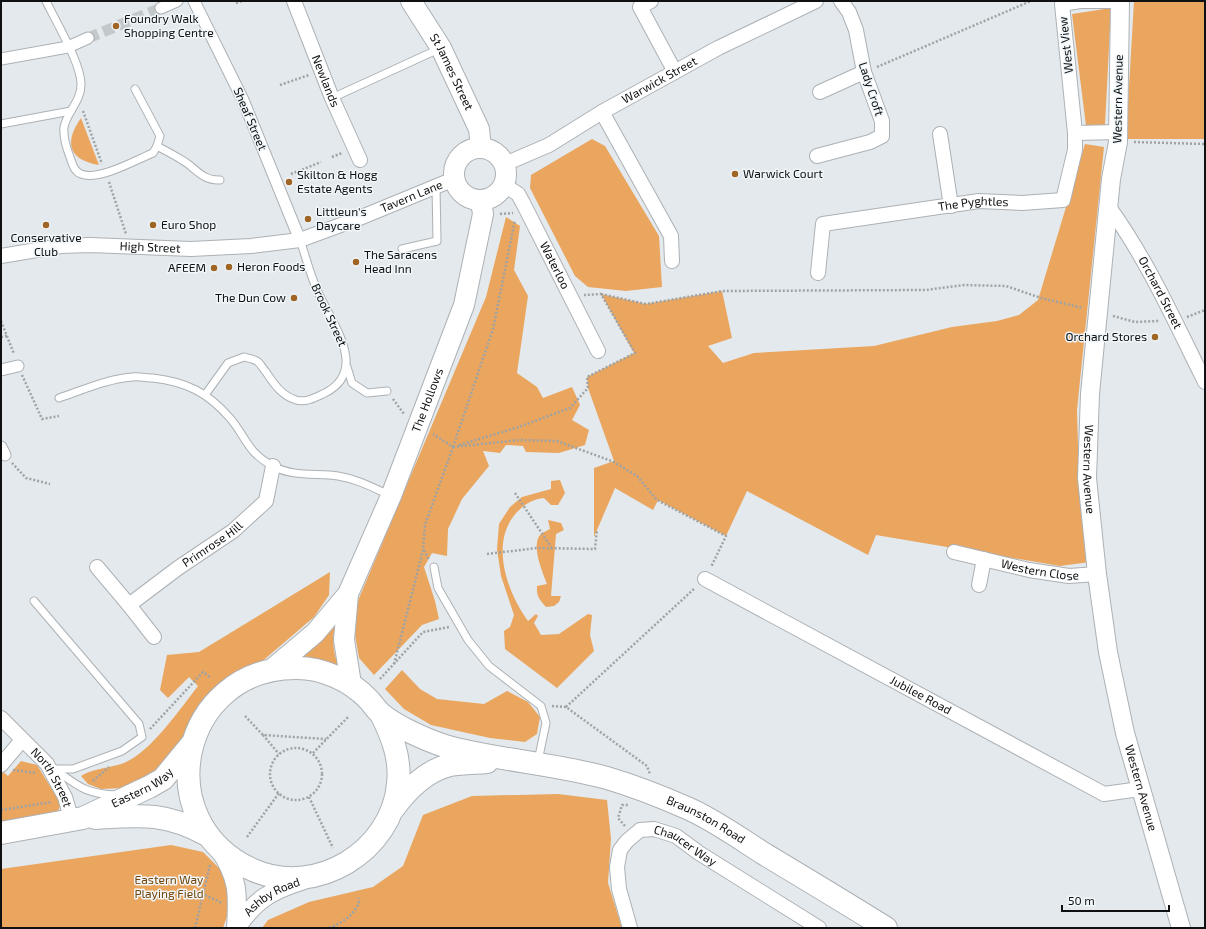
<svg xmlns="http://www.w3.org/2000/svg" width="1206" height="929" viewBox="0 0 1206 929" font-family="'Exo 2',sans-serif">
  <rect width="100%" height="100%" fill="#e3e9ec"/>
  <g fill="#eaa55f">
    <polygon points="1134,1 1205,1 1205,139 1126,139"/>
    <polygon points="1111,8 1105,125 1086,126 1072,14"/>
    <path d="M81,118L99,165C68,160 64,142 81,118Z"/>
    <polygon points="592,139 605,146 659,236 662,287 626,291 588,287 575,276 530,188 531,175"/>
    <polygon points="1085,144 1104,147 1077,410 1079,479 1090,562 1060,566 876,535 868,555 747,491 726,536 658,500 653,510 615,488 594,537 594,468 614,461 588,388 587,377 634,353 601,294 646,304 722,291 732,338 708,346 723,363 754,353 874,346 952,327 997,321 1019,315 1038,300"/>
    <polygon points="506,217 520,226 514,270 528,296 517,373 537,387 543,398 572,387 580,405 572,420 589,430 585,445 559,453 526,452 523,446 506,445 500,453 483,451 489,466 462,499 448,529 447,556 432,553 424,567 435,601 439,619 422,625 374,675 359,658 355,635 357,603 486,297"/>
    <path d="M560,480L565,493L558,505H551L544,498C533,499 525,504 517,512C489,542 507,592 528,621L536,614L538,616L534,623L541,635L559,634L588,614L592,615L590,635L594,651L557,688L505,649L504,631L510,627L514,615L501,576L497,549L499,524L510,507L522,497L551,489V481Z"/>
    <path d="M548,520L561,523L564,530L556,534L551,596H561L559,602L554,606L546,607C540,600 536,596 537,586L547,584C543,573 530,544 541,534C543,532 547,531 550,529Z"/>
    <path d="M330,572L329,595L314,617L259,664L231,678L205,698L168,767L123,788L101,789L88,784L81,776C94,768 110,768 124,763C151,752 180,709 198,686L189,677L168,698L160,690L167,655L199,652Z"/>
    <path d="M335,625C332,641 333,653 339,667L300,660L322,640Z"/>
    <polygon points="402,670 420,689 437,699 484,704 507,691 528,702 540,717 537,734 525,742 490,738 431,725 404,709 385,689"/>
    <polygon points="21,761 37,765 61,804 57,814 1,828 1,770 8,776"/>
    <polygon points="558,794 607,800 611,839 608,883 622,928 262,928 268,920 309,902 373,887 403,866 423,815 472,796"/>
    <polygon points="171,845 203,852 225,874 233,899 223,928 1,928 1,869"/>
  </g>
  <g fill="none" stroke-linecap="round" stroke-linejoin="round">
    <polyline stroke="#c3c8cb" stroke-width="11" stroke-dasharray="11 5.5" stroke-linecap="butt" points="88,38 161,8"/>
    <g stroke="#acb1b5" stroke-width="9">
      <g id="service">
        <path d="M46,1C55,20 82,65 81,85C81,101 67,112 64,127C63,138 66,147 70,157C72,163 74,172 81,174C99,181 136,160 153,153L157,146L160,136L135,89"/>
        <polyline points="332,98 441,48"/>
        <polyline points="1,124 71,111"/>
        <path d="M157,146C166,151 174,155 182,160C196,168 202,181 220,180"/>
        <polyline points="402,249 437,241 436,187"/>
        <polyline points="347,367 352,383 367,393 387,391"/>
        <path d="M205,395L228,363L244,357C248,358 255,359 258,362C261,364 263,369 266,372C274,384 281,395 296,400C306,403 316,397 325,393C370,370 331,322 318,292C310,275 306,257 300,240"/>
        <path d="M59,398C83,390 107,379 132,377C139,376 147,378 153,378C186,382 207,392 229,417C246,436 247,453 273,466C292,477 317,473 338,476C357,479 372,487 389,495"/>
        <polyline points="434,567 438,588 468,640 489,666 541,706 546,723 538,761"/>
        <polyline points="34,601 139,724 142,737 122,751 73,769 54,769"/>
        <path d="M53,768C78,786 85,794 117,795"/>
      </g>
    </g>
    <g stroke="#acb1b5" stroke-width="13">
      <g id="pedestrian">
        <polyline points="194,1 243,100 300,240"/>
        <polyline points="161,8 177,1"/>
        <polyline points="1,59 68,47 88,38"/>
        <polyline points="1,370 18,366"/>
        <polyline points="1,447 5,455"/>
      </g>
    </g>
    <g stroke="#acb1b5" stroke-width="16">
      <g id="minor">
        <path id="s1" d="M294,1L332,98L360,160"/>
        <polyline points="651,1 640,7 675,72"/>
        <polyline points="820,92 864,72"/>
        <polyline points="602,112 671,236 672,261"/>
        <polyline points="1075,133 1062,4 1080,1 1110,1"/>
        <polyline points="940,134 951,206"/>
        <polyline points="817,156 870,142 882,136 882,121 864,72 856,30 849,12 841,1"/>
        <path id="s2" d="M505,164L549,145L602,112L718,48L816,1"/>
        <path id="s3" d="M504,185L518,194L523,203L598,351"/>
        <path id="s4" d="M1109,207C1148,261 1175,322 1205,382"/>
        <path id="s5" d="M1,256L61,246L90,245L191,249L251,246L300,240L357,219L454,179"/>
        <path id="s6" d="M818,273L823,224L979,201L1022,203L1063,200L1075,150V133L1118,132"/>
        <path id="s7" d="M954,552L1029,570L1069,576L1097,574"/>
        <path id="s8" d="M97,567L129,605L178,568L233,531L266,501L273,466"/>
        <path id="s9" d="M705,579L1104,794L1140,789"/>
        <polyline points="979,585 984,559"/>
        <polyline points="129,605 154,637"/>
        <path id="s10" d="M1,718L47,764L65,797L72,821"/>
        <polyline points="1,765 22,740"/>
        <path id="s11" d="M630,928L619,889L617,867L620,850L627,841L640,830L654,829L676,836L699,853L819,928"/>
      </g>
    </g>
    <g stroke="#acb1b5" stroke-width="20">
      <g id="tertiary">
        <path id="s12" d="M1120,1L1118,142L1111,179L1090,394L1087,478L1097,574L1108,652L1125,733L1181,928"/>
        <path d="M219,849C239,879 238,894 236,928"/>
        <path id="s13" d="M236,928C256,899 270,891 304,880"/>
      </g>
    </g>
    <g stroke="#acb1b5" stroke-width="22">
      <g id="secondary">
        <path id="s14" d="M411,1L441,48L479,129L481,148"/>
        <circle cx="480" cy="174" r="26"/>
        <polyline points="348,594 344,640 351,684"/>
        <path id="s15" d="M271,670L315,633L348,594L391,496L464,305L483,214L481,201"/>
      </g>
    </g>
    <g stroke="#acb1b5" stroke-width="24">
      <g id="primary">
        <path id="s16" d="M381,714C392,736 401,758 398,784C392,851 316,898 253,870C146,823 180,667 297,668C322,668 350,680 368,699C372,703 375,708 380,713C395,726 426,740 445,746C454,749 465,751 475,753C519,762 564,766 607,778C634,786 662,797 687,808C713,819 742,840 766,855C806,879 846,903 886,928"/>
        <path d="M394,808C407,790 427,770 450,765C462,763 475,763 487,762"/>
        <path d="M95,818C140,815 166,812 207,835"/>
        <path id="s17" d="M1,833L83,818L149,787L163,779L191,745"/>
      </g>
    </g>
    <g stroke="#9ea3a5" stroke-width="2.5" stroke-dasharray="2 2" stroke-linecap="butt">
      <polyline points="236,3 242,1"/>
      <polyline points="877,67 1031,1"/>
      <polyline points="280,85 309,75"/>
      <polyline points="83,111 102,164"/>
      <polyline points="1134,142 1205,144"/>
      <polyline points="332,157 342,153"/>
      <polyline points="291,174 321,162"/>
      <polyline points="109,182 126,234"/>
      <polyline points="500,214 513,213"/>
      <polyline points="601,294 646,304 722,291 926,290 964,285 1006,286 1041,298 1083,308"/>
      <polyline points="1113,316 1135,322 1159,321"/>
      <polyline points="1187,317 1205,310"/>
      <polyline points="1,321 14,354"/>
      <polyline points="1,337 7,336"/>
      <polyline points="22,375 42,419 59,416"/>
      <polyline points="393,399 404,414"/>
      <polyline points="459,445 516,428 570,408 588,388 587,377 635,353 601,294 584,295"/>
      <polyline points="453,447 519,440 557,441 614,462 637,476 657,500 726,536 711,567"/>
      <polyline points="453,447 493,329 515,220"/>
      <polyline points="12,463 26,478 50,484"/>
      <polyline points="515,493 551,547"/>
      <polyline points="424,550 429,560"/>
      <polyline points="487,554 537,548 595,549 597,530"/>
      <polyline points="394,664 423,550 425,525 453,447 433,434"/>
      <polyline points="380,679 423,632 449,627"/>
      <polyline points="552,706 566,707 647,766 650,774"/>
      <polyline points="566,707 695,588"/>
      <polyline points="245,716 263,735 326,739"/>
      <polyline points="150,729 203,672 211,678"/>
      <polyline points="263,735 279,754"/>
      <circle cx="296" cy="774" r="26"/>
      <polyline points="313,753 349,716"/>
      <polyline points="13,770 36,773"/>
      <polyline points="93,781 109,767"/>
      <polyline points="309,797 333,848"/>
      <polyline points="1,810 52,802"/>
      <polyline points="625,826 618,818 622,805 629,805"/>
      <polyline points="247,837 279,793"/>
      <polyline points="210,865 203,894 222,903"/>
      <polyline points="195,928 203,894"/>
      <path d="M329,928C343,922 352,917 359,903L358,898"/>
    </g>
    <use href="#service" stroke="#fff" stroke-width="7"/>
    <use href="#pedestrian" stroke="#fff" stroke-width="11"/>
    <use href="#minor" stroke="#fff" stroke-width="14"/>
    <use href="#tertiary" stroke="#fff" stroke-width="18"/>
    <use href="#secondary" stroke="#fff" stroke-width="20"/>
    <use href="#primary" stroke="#fff" stroke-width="22"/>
  </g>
  <g fill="#9f6524" stroke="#f0f6f9" stroke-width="1.5">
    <circle cx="116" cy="26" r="4"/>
    <circle cx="735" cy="174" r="4"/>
    <circle cx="289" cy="182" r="4"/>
    <circle cx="308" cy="219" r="4"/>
    <circle cx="46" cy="225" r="4"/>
    <circle cx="153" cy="225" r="4"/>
    <circle cx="356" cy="262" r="4"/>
    <circle cx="229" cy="267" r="4"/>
    <circle cx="214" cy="268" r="4"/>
    <circle cx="294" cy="298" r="4"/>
    <circle cx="1155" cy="337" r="4"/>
  </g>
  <g text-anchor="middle" stroke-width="3" stroke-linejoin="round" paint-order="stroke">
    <g font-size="12" fill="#0e1011" stroke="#f0f6f9" text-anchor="start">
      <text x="124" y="23">Foundry Walk<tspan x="124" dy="14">Shopping Centre</tspan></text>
      <text x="743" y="178">Warwick Court</text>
      <text x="297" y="179">Skilton &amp; Hogg<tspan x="297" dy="14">Estate Agents</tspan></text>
      <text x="316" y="216">Littleun's<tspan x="316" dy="14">Daycare</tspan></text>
      <text x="161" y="229">Euro Shop</text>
      <text x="46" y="242" text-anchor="middle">Conservative<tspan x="46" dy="14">Club</tspan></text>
      <text x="364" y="259">The Saracens<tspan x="364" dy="14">Head Inn</tspan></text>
      <text x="237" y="271">Heron Foods</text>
      <text x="206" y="272" text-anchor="end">AFEEM</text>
      <text x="286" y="302" text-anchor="end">The Dun Cow</text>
      <text x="1147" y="341" text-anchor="end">Orchard Stores</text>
    </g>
    <g font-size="12" fill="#0e1011" stroke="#f0f6f9">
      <text transform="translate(1066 45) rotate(-96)" y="4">West View</text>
      <text dy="4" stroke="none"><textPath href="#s14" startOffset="82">St James Street</textPath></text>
      <text dy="4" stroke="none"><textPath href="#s2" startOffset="176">Warwick Street</textPath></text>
      <text dy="4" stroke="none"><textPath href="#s1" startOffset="86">Newlands</textPath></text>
      <text transform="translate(871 89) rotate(72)" y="4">Lady Croft</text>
      <text transform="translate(1118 99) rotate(-89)" y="4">Western Avenue</text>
      <text transform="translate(250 119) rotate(67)" y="4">Sheaf Street</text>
      <text dy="4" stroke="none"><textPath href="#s5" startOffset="420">Tavern Lane</textPath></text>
      <text dy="4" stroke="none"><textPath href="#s6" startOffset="201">The Pyghtles</textPath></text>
      <text dy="4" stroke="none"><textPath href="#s5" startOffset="150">High Street</textPath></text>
      <text dy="4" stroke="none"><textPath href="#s3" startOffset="97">Waterloo</textPath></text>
      <text dy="4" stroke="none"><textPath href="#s4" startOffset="100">Orchard Street</textPath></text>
      <text transform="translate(329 315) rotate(65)" y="4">Brook Street</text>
      <text dy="4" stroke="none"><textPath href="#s15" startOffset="318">The Hollows</textPath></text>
      <text dy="4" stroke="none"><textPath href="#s12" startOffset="470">Western Avenue</textPath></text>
      <text dy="4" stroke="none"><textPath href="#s8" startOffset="153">Primrose Hill</textPath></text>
      <text dy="4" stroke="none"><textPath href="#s7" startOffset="88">Western Close</textPath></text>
      <text dy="4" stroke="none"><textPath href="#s9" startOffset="245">Jubilee Road</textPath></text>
      <text dy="4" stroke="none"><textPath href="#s10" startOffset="79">North Street</textPath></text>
      <text dy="4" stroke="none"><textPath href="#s17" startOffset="150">Eastern Way</textPath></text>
      <text dy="4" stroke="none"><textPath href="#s12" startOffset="794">Western Avenue</textPath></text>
      <text dy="4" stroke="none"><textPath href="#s16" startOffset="1004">Braunston Road</textPath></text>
      <text dy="4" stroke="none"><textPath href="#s11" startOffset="158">Chaucer Way</textPath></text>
      <text dy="4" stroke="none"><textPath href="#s13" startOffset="49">Ashby Road</textPath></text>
    </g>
    <g font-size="12" fill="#734408" stroke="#f0f6f9">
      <text x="169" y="884">Eastern Way<tspan x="169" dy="14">Playing Field</tspan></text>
    </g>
  </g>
  <rect width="1206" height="929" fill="none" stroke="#0e1011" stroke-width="4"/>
  <path d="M1062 905v6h107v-6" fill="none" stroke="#0e1011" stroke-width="2"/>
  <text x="1068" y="905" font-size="12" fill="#0e1011" stroke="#f0f6f9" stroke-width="3" paint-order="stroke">50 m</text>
</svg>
